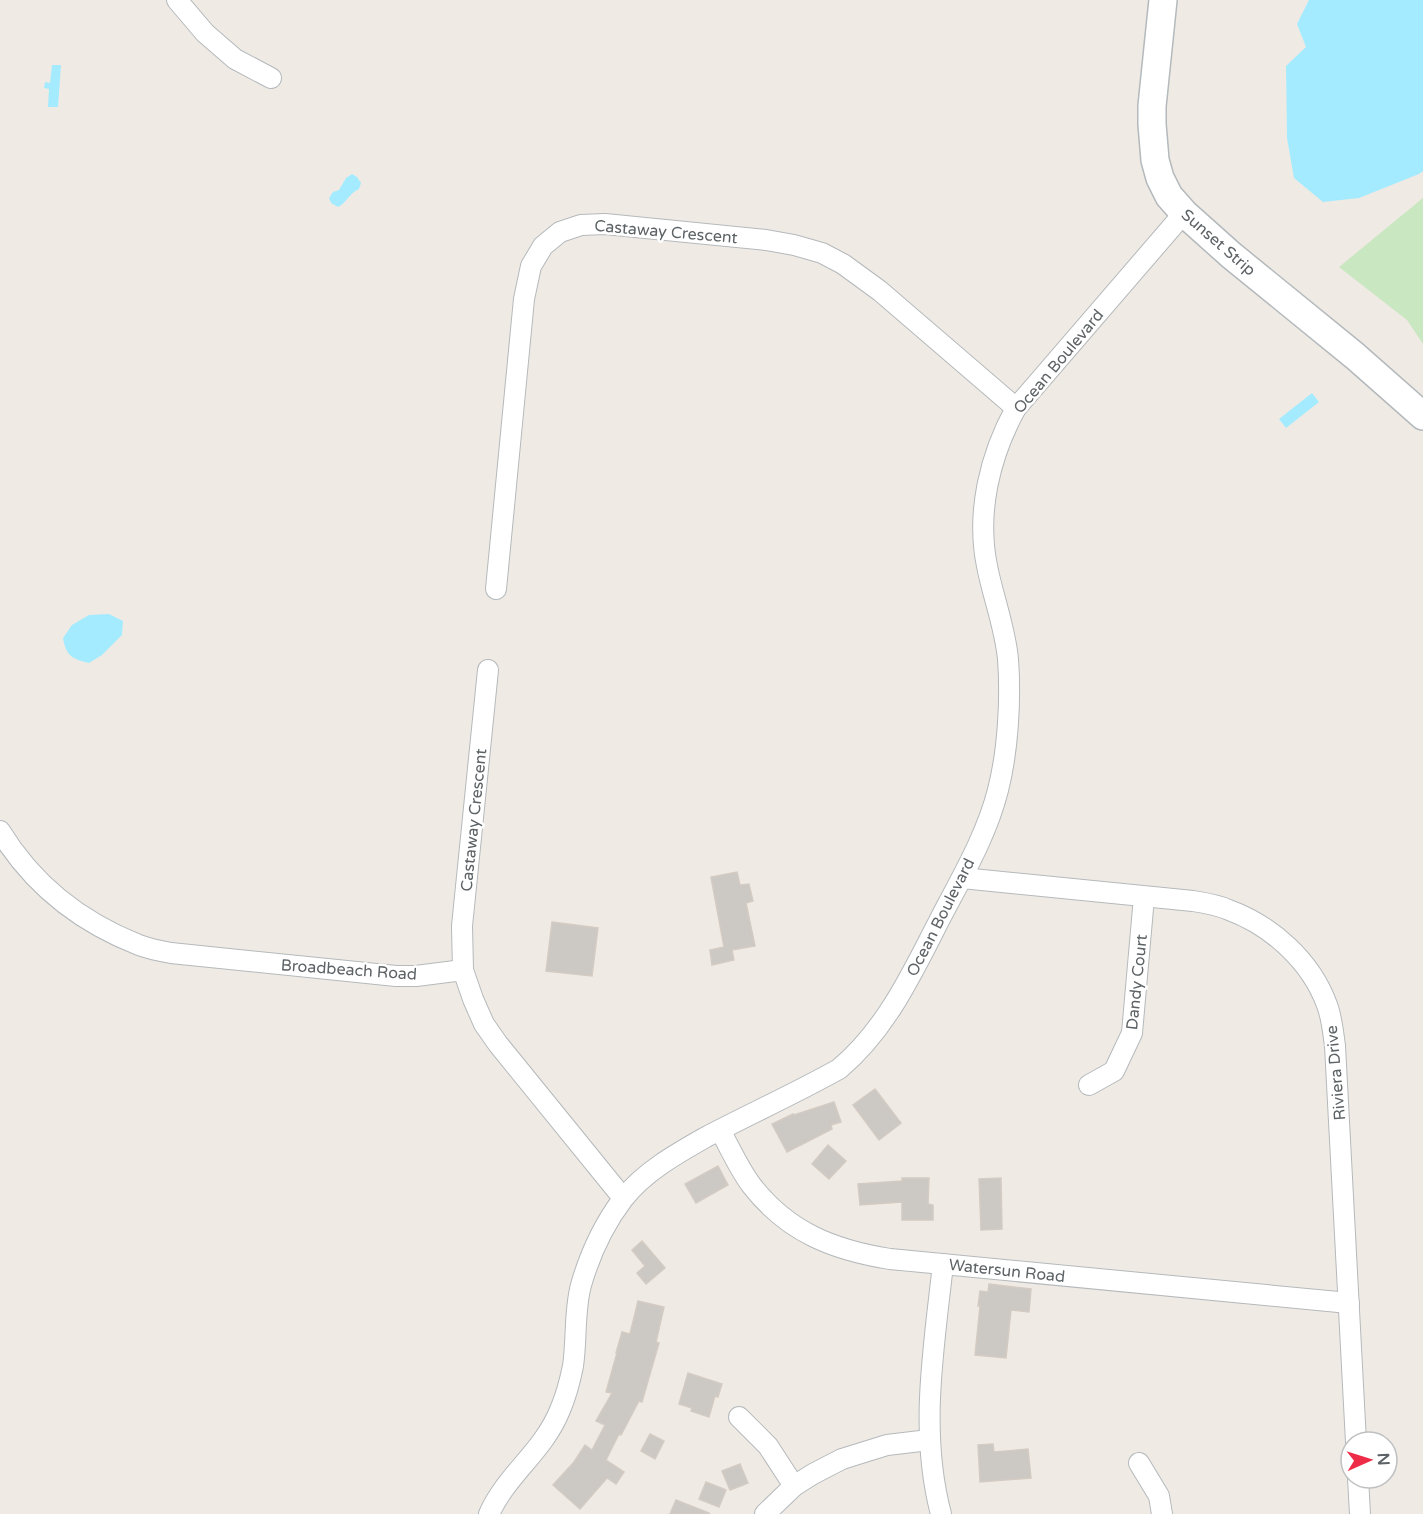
<svg xmlns="http://www.w3.org/2000/svg" width="1423" height="1514" viewBox="0 0 1423 1514" font-family="'Varela Round',sans-serif">
  <rect width="100%" height="100%" fill="#efebe4"/>
  <polygon fill="#c9e7c0" points="1423,198 1423,344 1407,320 1339,267"/>
  <g fill="#a5ebff">
    <polygon points="1309,0 1423,0 1423,171 1419,174 1359,198 1323,202 1294,178 1287,138 1286,66 1306,47 1297,24"/>
    <polygon points="52,65 61,65 58,107 48,107 49,89 44,88 45,82 50,83"/>
    <path d="M352,174L357,177L361,183L359,189C349,193 347,203 338,207L331,203L329,198L333,192L339,190L346,178Z"/>
    <polygon points="1312,393 1319,402 1286,428 1279,419"/>
    <path d="M109,614L123,621L122,635L102,655L89,663C72,659 66,656 63,638L72,625L89,615Z"/>
  </g>
  <g fill="#ccc8c4" stroke="#d4cbc3" stroke-width="1.5">
    <polygon points="737,872 740,885 749,884 753,901 746,903 755,946 732,950 734,960 712,965 710,950 724,947 711,877"/>
    <polygon points="552,922 598,928 592,976 546,971"/>
    <polygon points="875,1089 901,1123 879,1140 853,1105"/>
    <polygon points="834,1102 841,1122 831,1125 832,1129 787,1152 772,1124 793,1114 794,1115"/>
    <polygon points="828,1145 846,1161 829,1179 812,1164"/>
    <polygon points="718,1166 728,1185 696,1203 685,1184"/>
    <polygon points="902,1178 929,1178 928,1204 933,1205 933,1220 902,1220 902,1202 860,1205 858,1184 902,1181"/>
    <polygon points="1001,1178 1002,1229 981,1230 979,1179"/>
    <polygon points="642,1241 665,1268 646,1284 637,1273 645,1266 632,1250"/>
    <polygon points="989,1284 1031,1289 1029,1312 1011,1310 1006,1358 975,1355 980,1306 978,1306 980,1291 988,1292"/>
    <polygon points="638,1301 664,1307 656,1342 659,1343 642,1402 639,1401 621,1435 619,1434 606,1460 624,1472 616,1484 607,1478 580,1509 553,1485 574,1462 585,1445 592,1450 605,1425 596,1421 612,1393 606,1392 617,1353 616,1353 622,1332 630,1334"/>
    <polygon points="688,1373 722,1384 718,1397 715,1396 709,1417 691,1411 692,1408 679,1404"/>
    <polygon points="650,1434 664,1441 655,1459 641,1451"/>
    <polygon points="993,1444 994,1452 1028,1449 1031,1478 980,1482 978,1445"/>
    <polygon points="740,1464 748,1483 730,1490 722,1471"/>
    <polygon points="706,1482 726,1490 719,1507 699,1499"/>
    <polygon points="676,1500 709,1513 709,1514 670,1514"/>
  </g>
  <g fill="none" stroke-linecap="round" stroke-linejoin="round">
    <g stroke="#b5b9bc" stroke-width="22">
      <g id="street">
        <polyline points="177,0 205,33 235,59 271,78"/>
        <polyline points="496,589 524,299 531,266 543,246 560,232 581,225 605,224 766,240 794,245 822,253 843,264 880,291 1016,408"/>
        <path d="M0,831C33,885 80,922 139,945C149,949 160,951 171,953L396,976H416L463,970L473,999L484,1024L498,1044L623,1198"/>
        <path d="M962,878L1193,901C1206,903 1218,905 1229,910C1272,926 1311,961 1327,1005C1332,1018 1333,1032 1335,1046L1356,1442"/>
        <polyline points="463,970 462,926 488,670"/>
        <polyline points="1089,1085 1114,1071 1132,1033 1144,897"/>
        <path d="M720,1130C730,1148 739,1169 752,1186C788,1232 833,1250 890,1259L1349,1303"/>
        <polyline points="739,1417 768,1446 794,1486"/>
        <polyline points="1139,1463 1159,1496 1162,1514"/>
        <polyline points="1358,1478 1360,1514"/>
        <path d="M489,1514C507,1474 543,1452 560,1410C566,1396 570,1381 573,1366C577,1339 574,1311 581,1285C590,1254 604,1224 623,1199C644,1172 676,1154 706,1137C750,1114 796,1093 839,1069C888,1028 914,969 942,915C963,875 987,834 998,790C1008,751 1011,699 1008,659C1005,627 993,597 987,566C976,512 990,455 1016,408L1184,213"/>
        <polyline points="765,1514 794,1486 813,1474 842,1459 887,1445 929,1440"/>
        <path d="M941,1514C919,1431 934,1347 943,1264"/>
      </g>
    </g>
    <g stroke="#b3b9bc" stroke-width="30">
      <polyline id="secondary" points="1163,0 1152,106 1152,124 1155,160 1160,178 1169,196 1184,213 1231,255 1355,356 1423,416"/>
    </g>
    <use href="#street" stroke="#fff" stroke-width="20"/>
    <use href="#secondary" stroke="#fff" stroke-width="27"/>
  </g>
  <g text-anchor="middle" stroke-width="5" stroke-linejoin="round" paint-order="stroke">
    <g font-size="16" fill="#5c6265" stroke="#fff">
      <text transform="translate(666 231) rotate(5)" y="6">Castaway Crescent</text>
      <text transform="translate(1219 242) rotate(41)" y="6">Sunset Strip</text>
      <text transform="translate(1058 361) rotate(-50)" y="6">Ocean Boulevard</text>
      <text transform="translate(473 820) rotate(-84)" y="6">Castaway Crescent</text>
      <text transform="translate(940 917) rotate(-63)" y="6">Ocean Boulevard</text>
      <text transform="translate(349 969) rotate(4)" y="6">Broadbeach Road</text>
      <text transform="translate(1136 982) rotate(-84)" y="6">Dandy Court</text>
      <text transform="translate(1335 1073) rotate(-95)" y="6">Riviera Drive</text>
      <text transform="translate(1007 1270) rotate(6)" y="6">Watersun Road</text>
    </g>
  </g>
  <g transform="translate(1369 1460) rotate(87)"><circle r="28" fill="#ffffff" stroke="#bec0c1" stroke-width="1.5"/>
  <path d="M0-4.5L10 22L0 15L-10 22Z" fill="#ee2c47"/>
  <text y="-9" font-size="16" font-weight="bold" text-anchor="middle" fill="#5c6265">N</text>
  </g>
</svg>
